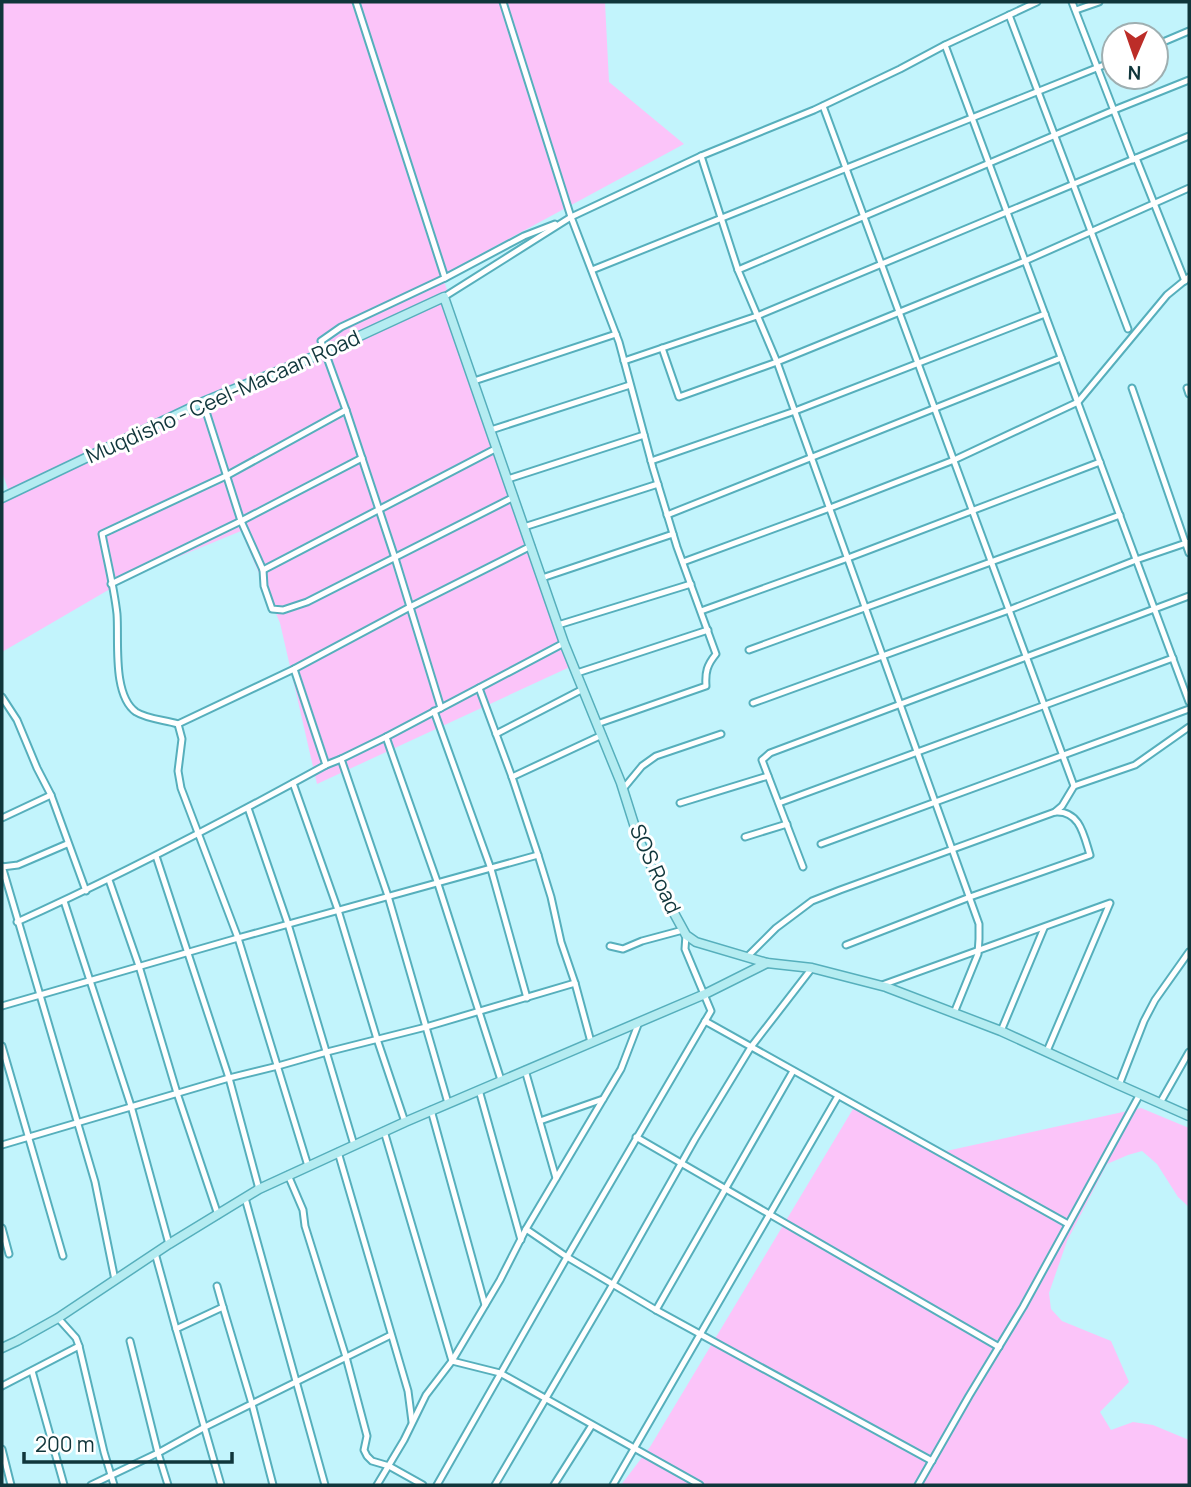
<svg xmlns="http://www.w3.org/2000/svg" width="1191" height="1487" viewBox="0 0 1191 1487" font-family="Manrope,sans-serif">
  <rect width="100%" height="100%" fill="#c2f4fc"/>
  <g fill="#fbc4f9">
    <polygon points="2,2 605,2 609,82 684,144 442,275 572,666 317,784 280,623 241,531 134,575 2,652 2,493 8,489 2,472"/>
    <polygon points="856,1104 937,1153 1141,1108 1189,1128 1189,1207 1178,1197 1157,1164 1142,1151 1128,1155 1107,1164 1067,1241 1049,1293 1051,1309 1062,1321 1111,1341 1129,1382 1100,1412 1111,1430 1133,1422 1153,1425 1189,1440 1189,1485 621,1485 650,1447"/>
  </g>
  <g fill="none" stroke-linecap="round" stroke-linejoin="round">
    <g stroke="#56afbc" stroke-width="9">
      <g id="street">
        <polyline points="356,2 445,278 524,236 555,224"/>
        <path d="M503,2L571,217L619,342L653,468L677,547L716,654C707,665 705,672 706,686L597,724"/>
        <polyline points="1072,2 1133,160"/>
        <polyline points="1076,10 1099,2"/>
        <polyline points="1009,15 1128,329"/>
        <polyline points="945,45 1189,702"/>
        <polyline points="1156,45 1189,31"/>
        <polyline points="823,106 1074,786"/>
        <polyline points="701,156 738,270 777,362 979,924 979,939 978,954 954,1013"/>
        <polyline points="1136,158 1185,281"/>
        <polyline points="592,270 1114,61"/>
        <polyline points="738,270 1114,110 1189,80"/>
        <polyline points="444,297 571,217 701,156 814,110 900,69 945,45 1037,2"/>
        <polyline points="662,348 679,397 777,362 1025,261 1189,188"/>
        <polyline points="624,361 757,316 1189,136"/>
        <polyline points="474,381 616,334"/>
        <polyline points="1132,388 1189,553"/>
        <polyline points="1187,388 1189,394"/>
        <polyline points="203,402 241,521 263,570 264,586 272,609 283,610 307,602 514,497"/>
        <polyline points="491,430 630,385"/>
        <polyline points="651,461 795,411 1045,314"/>
        <polyline points="508,479 644,435"/>
        <polyline points="667,515 1061,358"/>
        <polyline points="524,527 658,484"/>
        <polyline points="683,562 830,508 954,460 1078,402 1167,295 1189,277"/>
        <polyline points="263,570 497,448"/>
        <polyline points="542,578 673,534"/>
        <polyline points="111,584 241,521 362,458"/>
        <polyline points="701,611 848,558 1100,462"/>
        <polyline points="558,625 691,584"/>
        <polyline points="749,650 1120,515"/>
        <polyline points="294,669 326,765"/>
        <polyline points="577,673 708,630"/>
        <polyline points="479,688 512,777 538,855 551,897 561,942 575,983"/>
        <polyline points="2,697 17,720 37,768 51,795 86,891"/>
        <polyline points="753,703 1009,610 1136,560 1189,542"/>
        <polyline points="441,708 395,558 346,410 321,341 341,327 445,278"/>
        <polyline points="434,711 491,869 527,998"/>
        <path d="M178,724C165,720 147,719 136,712C112,695 119,640 117,614C114,587 107,560 102,534L226,476L346,410"/>
        <polyline points="496,734 583,689"/>
        <polyline points="386,737 438,884 501,1080"/>
        <polyline points="341,759 388,896 448,1103"/>
        <polyline points="512,777 602,735"/>
        <polyline points="293,783 338,910 377,1039 405,1122"/>
        <polyline points="623,789 642,766 656,756 721,734"/>
        <polyline points="680,803 768,776"/>
        <polyline points="779,803 1173,658"/>
        <polyline points="248,808 288,924 354,1145"/>
        <polyline points="1055,812 1062,806 1074,786 1135,765 1189,727"/>
        <polyline points="2,818 51,795"/>
        <polyline points="745,837 787,824"/>
        <polyline points="821,844 1189,709"/>
        <polyline points="156,856 229,1078 259,1189"/>
        <polyline points="2,866 95,1182 115,1280"/>
        <polyline points="2,867 18,865 67,844"/>
        <polyline points="803,867 762,760 770,753 1189,596"/>
        <polyline points="109,880 139,966 177,1093 218,1215"/>
        <polyline points="64,901 131,1106 169,1244"/>
        <path d="M17,922C124,874 224,821 326,765L341,759L386,737L564,643"/>
        <polyline points="610,946 623,949 642,941 683,930"/>
        <path d="M747,957L776,928L812,901L840,890L1055,812C1080,810 1084,836 1090,855L970,897L846,945"/>
        <polyline points="882,985 1110,903 1047,1051"/>
        <polyline points="2,1006 238,938 538,855"/>
        <polyline points="705,1021 1068,1224"/>
        <polyline points="1001,1031 1044,928"/>
        <polyline points="2,1046 63,1256"/>
        <polyline points="525,1070 556,1178"/>
        <polyline points="1119,1085 1144,1021 1155,1000 1189,952"/>
        <polyline points="479,1090 521,1240"/>
        <polyline points="1160,1103 1189,1052"/>
        <polyline points="431,1110 485,1305"/>
        <polyline points="540,1121 603,1099"/>
        <polyline points="384,1131 452,1361 500,1373 700,1485"/>
        <polyline points="636,1137 999,1347"/>
        <polyline points="2,1145 229,1078 278,1066 327,1052 426,1027 575,983 591,1042"/>
        <polyline points="338,1152 408,1391 412,1422"/>
        <polyline points="308,1166 238,938 181,788 178,771 182,739 178,724 294,669 410,607 531,546"/>
        <polyline points="288,1175 303,1210 305,1226 346,1357 367,1436 364,1450 367,1456 372,1461 389,1466 423,1485"/>
        <polyline points="245,1198 325,1485"/>
        <polyline points="2,1228 9,1254"/>
        <polyline points="526,1229 621,1069 639,1022"/>
        <polyline points="155,1253 176,1329 223,1307 252,1404 273,1485"/>
        <polyline points="217,1286 223,1307"/>
        <polyline points="656,1310 793,1071"/>
        <polyline points="58,1318 76,1338 79,1346 104,1452 114,1485"/>
        <polyline points="176,1329 221,1485"/>
        <polyline points="130,1341 158,1453 168,1485"/>
        <polyline points="32,1371 64,1485"/>
        <polyline points="2,1386 79,1346"/>
        <polyline points="2,1449 11,1485"/>
        <polyline points="91,1485 158,1453 205,1427 391,1335"/>
        <polyline points="377,1485 404,1440 426,1395 452,1361 500,1280 526,1229 567,1257 656,1310 932,1461"/>
        <polyline points="437,1485 567,1257 711,1011 685,949 686,935"/>
        <polyline points="495,1485 613,1284 695,1139 751,1047 812,968"/>
        <polyline points="554,1485 592,1425"/>
        <polyline points="613,1485 838,1096"/>
        <polyline points="918,1485 969,1396 1023,1307 1140,1094"/>
      </g>
    </g>
    <g stroke="#56afbc" stroke-width="11">
      <g id="secondary">
        <polyline points="2,498 203,402 325,352 444,297 564,643 621,783 639,840 669,904 686,935 696,942 767,963 812,968 886,987 1001,1031 1119,1085 1189,1116"/>
        <polyline points="2,1348 17,1341 58,1318 169,1244 259,1189 405,1122 705,994 767,963"/>
      </g>
    </g>
    <use href="#street" stroke="#fff" stroke-width="5"/>
    <use href="#secondary" stroke="#b4ecf1" stroke-width="8"/>
  </g>
  <g text-anchor="middle" stroke-width="6" stroke-linejoin="round" paint-order="stroke">
    <g font-size="21" fill="#10363b" stroke="#fff">
      <text transform="translate(223 397) rotate(-24)" y="7">Muqdisho - Ceel-Macaan Road</text>
      <text transform="translate(655 869) rotate(66)" y="7">SOS Road</text>
    </g>
  </g>
  <rect width="1191" height="1487" fill="none" stroke="#10363b" stroke-width="7"/>
  <g transform="translate(1135 56) rotate(182)"><circle r="33" fill="#ffffff" stroke="#9fafb1" stroke-width="2"/>
  <path d="M0-5L12 26L0 18L-12 26Z" fill="#bc2d28"/>
  <text y="-10" font-size="19" font-weight="bold" text-anchor="middle" fill="#10363b">N</text>
  </g>
  <path d="M24 1452v10h208v-10" fill="none" stroke="#10363b" stroke-width="3.5"/>
  <text x="35" y="1452" font-size="21" fill="#10363b" stroke="#ffffff" stroke-width="5" paint-order="stroke">200 m</text>
</svg>
